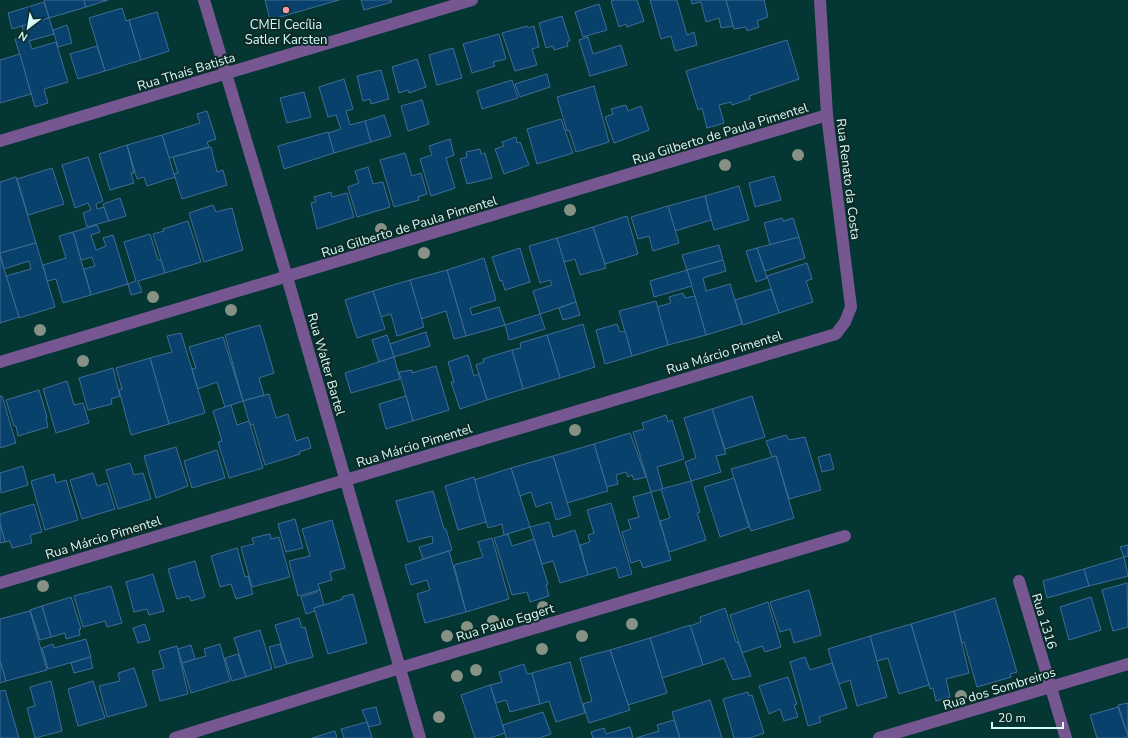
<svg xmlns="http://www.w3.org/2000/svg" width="1128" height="738" viewBox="0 0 1128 738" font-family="'Nunito Sans',sans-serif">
  <rect width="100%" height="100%" fill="#043633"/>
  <g fill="#08416c" stroke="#406d98">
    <polygon points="44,0 84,0 86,7 49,18"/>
    <polygon points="84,0 108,0 86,7"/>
    <polygon points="265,0 339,0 270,20"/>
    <polygon points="361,0 391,0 392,2 364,10"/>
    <polygon points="614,0 637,0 644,21 627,27 626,24 619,27 611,1"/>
    <polygon points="650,0 677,0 687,35 694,32 697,45 675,51 671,36 661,39"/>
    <polygon points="691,0 726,0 733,26 721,28 719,18 706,22 701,2 692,4"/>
    <polygon points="726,0 764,0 768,17 757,21 759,27 747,31 746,27 734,29"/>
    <polygon points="44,2 49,18 12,29 8,13"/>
    <polygon points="599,4 607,30 583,37 575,12"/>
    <polygon points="122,8 126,21 129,20 141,60 105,71 89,18"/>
    <polygon points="157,12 169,51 141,60 129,20"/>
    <polygon points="562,16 570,41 567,42 568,46 554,50 553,46 546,48 539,23"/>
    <polygon points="49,18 54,34 29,41 32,49 56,42 68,82 44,89 48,103 35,107 15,39 25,37 22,26"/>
    <polygon points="67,25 72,43 58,47 53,30"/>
    <polygon points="527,26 528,28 534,26 539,47 532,49 537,65 515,71 502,33"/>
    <polygon points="499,34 506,59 493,62 495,66 472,73 463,44"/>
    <polygon points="588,37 593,54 621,45 627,65 590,76 579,40"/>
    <polygon points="787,40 799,79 749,96 750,99 732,105 731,102 719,105 724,123 707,128 702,108 698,110 686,71"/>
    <polygon points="97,46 105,71 78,79 70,54"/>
    <polygon points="453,48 462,78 437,85 429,55"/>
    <polygon points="20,54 31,94 0,103 0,60"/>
    <polygon points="417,59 426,87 409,93 408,90 399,93 392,67"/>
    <polygon points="381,70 389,99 371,104 370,99 363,101 357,76"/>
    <polygon points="547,74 550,87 520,97 515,84"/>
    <polygon points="344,79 353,109 346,111 350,125 365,121 371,142 334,153 328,133 341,129 336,115 328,117 319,87"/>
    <polygon points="512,80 518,98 482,109 477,91"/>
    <polygon points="594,86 609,142 576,152 569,130 567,131 557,97"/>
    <polygon points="304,92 311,117 287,123 280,98"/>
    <polygon points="422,100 429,124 408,131 401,106"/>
    <polygon points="626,105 628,111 641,106 649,130 614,143 605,117 613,114 611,109"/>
    <polygon points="207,111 216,139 207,142 209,147 169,158 162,135 200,123 197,114"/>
    <polygon points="384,115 391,136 371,142 365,121"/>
    <polygon points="561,119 573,153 537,164 527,129"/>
    <polygon points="328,132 334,153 284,169 278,146"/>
    <polygon points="162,135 175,177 147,186 144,177 137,179 127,145"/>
    <polygon points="516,137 517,143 520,142 529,165 504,174 495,149 504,146 502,142"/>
    <polygon points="450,139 454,155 446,158 455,188 431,196 420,159 432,155 429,146"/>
    <polygon points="127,145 134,173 131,173 134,183 110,190 99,154"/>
    <polygon points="211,147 217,172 223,170 227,185 182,199 174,174 178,173 173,157"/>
    <polygon points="480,149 481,154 485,153 492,178 467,184 460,159 467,157 466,152"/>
    <polygon points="405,153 412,176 421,173 427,194 418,197 419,200 394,207 380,160"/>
    <polygon points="88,157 103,201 96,204 97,209 104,207 109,221 87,227 83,213 91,210 88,203 75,208 62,165"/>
    <polygon points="368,167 373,184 383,182 390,207 357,217 348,187 359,183 355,171"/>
    <polygon points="52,168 64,204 28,215 17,179"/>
    <polygon points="774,176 781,200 755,207 749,183"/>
    <polygon points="16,177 36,243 0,253 0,182"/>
    <polygon points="739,186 749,220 714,230 705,196"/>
    <polygon points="331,192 332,197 347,193 354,217 317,229 311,203 316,202 314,197"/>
    <polygon points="705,196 711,220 675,231 668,206"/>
    <polygon points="120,198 126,216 109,221 103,204"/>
    <polygon points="213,205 216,212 232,208 243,250 204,262 189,213"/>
    <polygon points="668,206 679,243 653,251 649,236 638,239 631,217"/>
    <polygon points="627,216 638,254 605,264 593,227"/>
    <polygon points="782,218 783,221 793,218 799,237 770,245 764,223"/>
    <polygon points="188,221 201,262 165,273 153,234 164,231 163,229"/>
    <polygon points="97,225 100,232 91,235 96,250 106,246 103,238 113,235 128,284 91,295 84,269 95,266 92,257 81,260 73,232"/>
    <polygon points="593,227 606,268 580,275 575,259 564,262 557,238"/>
    <polygon points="73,232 91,295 63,303 56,279 47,281 43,265 66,258 59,236"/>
    <polygon points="150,234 158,260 161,260 165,273 138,281 142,292 131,295 128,284 136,281 124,242"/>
    <polygon points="799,237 805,258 765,271 757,248"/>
    <polygon points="557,238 576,302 540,314 533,291 552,285 550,280 540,283 529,246"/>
    <polygon points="36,243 55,307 19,318 6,276 31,269 29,261 4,269 0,253"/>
    <polygon points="719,245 723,260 687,270 682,255"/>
    <polygon points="520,248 530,282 505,290 502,280 500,281 492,257"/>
    <polygon points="757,248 767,278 756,282 746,251"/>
    <polygon points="0,256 19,317 0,323"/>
    <polygon points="484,258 496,300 470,308 472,315 499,307 505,325 466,336 447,270"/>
    <polygon points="723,260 726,271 703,278 706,291 730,284 742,324 706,335 687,270"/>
    <polygon points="807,263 812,279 806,281 813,302 779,313 767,276"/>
    <polygon points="447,270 466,336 454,339 446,311 421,319 410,280"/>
    <polygon points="687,270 692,286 654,297 650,281"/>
    <polygon points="410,280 424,327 397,336 391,314 381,317 373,291"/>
    <polygon points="771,289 779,313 743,325 735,300"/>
    <polygon points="373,291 385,329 357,338 345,300"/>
    <polygon points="683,293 685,298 695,296 706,335 668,345 657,307 671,303 669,297"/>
    <polygon points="656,301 668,345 632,356 619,311"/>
    <polygon points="576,302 580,315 563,320 559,308"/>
    <polygon points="540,314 545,329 509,340 505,325"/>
    <polygon points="583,324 595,367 560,378 547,335"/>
    <polygon points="617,324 620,332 625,331 632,356 605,364 596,330"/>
    <polygon points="260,325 274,373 259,378 264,395 243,401 225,335"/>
    <polygon points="426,332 430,346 394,357 390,344"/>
    <polygon points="181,333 205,413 169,424 150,358 172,352 167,336"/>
    <polygon points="387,335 394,357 379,362 372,340"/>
    <polygon points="547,335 560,378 523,389 512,350 521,348 520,343"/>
    <polygon points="223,337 243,401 225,407 217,382 198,389 192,369 196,368 189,347"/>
    <polygon points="512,350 523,389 487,400 476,365 484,362 483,359"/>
    <polygon points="468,355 474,376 479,374 487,400 460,409 451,382 454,382 448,362"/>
    <polygon points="394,357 400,379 351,393 345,373"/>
    <polygon points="150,358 169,424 131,435 119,390 122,389 116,368"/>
    <polygon points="436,366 449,410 413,421 399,372 412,370 412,373"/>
    <polygon points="113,368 120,396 111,399 112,404 88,410 79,378"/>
    <polygon points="67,381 74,405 83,403 89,423 56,433 43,389"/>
    <polygon points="39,390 47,417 46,417 48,427 18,436 16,426 14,426 6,400"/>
    <polygon points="269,394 276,418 288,414 296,441 308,437 311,448 299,452 300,454 265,465 253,424 250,425 243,401"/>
    <polygon points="0,396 2,396 16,443 0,448"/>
    <polygon points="406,396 413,421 386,429 379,404"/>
    <polygon points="752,396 765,437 725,449 712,409"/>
    <polygon points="231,405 237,425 249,421 263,468 229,478 218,442 222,441 213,411"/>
    <polygon points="712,409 726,454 716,456 721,472 691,481 685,462 696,458 684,418"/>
    <polygon points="666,415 668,422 672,420 684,459 657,467 663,489 651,492 633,432 644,429 642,423"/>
    <polygon points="630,433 646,477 634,480 632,475 628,477 626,472 616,475 618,484 607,487 594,444"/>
    <polygon points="786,435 789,440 805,437 821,490 789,499 776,456 772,457 766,441"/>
    <polygon points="594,444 608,491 567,503 553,456"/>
    <polygon points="176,447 188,486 156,498 144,456"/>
    <polygon points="217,450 225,478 192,488 184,461"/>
    <polygon points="830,454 834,469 822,472 818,457"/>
    <polygon points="553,456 571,515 556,520 551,502 536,507 531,492 520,496 511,468"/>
    <polygon points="776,456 794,518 751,531 731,469"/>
    <polygon points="130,463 134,475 143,473 151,499 118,509 106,470"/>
    <polygon points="23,466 28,485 1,493 0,473"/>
    <polygon points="511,468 530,527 504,535 502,524 488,528 474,480"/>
    <polygon points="93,473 97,486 107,483 115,509 82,519 70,480"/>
    <polygon points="54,474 56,483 66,480 78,520 45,530 31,481"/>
    <polygon points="474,477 486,522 458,530 445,486"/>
    <polygon points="734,478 749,527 720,537 704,487"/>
    <polygon points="691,481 700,512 697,513 706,540 669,552 660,521 670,518 661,489"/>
    <polygon points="433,491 444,529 446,529 452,550 423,559 419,547 433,543 432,536 408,542 396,501"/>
    <polygon points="651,492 671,560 643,568 640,560 631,563 622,532 631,529 628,520 639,517 633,497"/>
    <polygon points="611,503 632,574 619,578 616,567 588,575 580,545 590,542 588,535 594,533 587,510"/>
    <polygon points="34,504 42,532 30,535 32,543 12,548 10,541 5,542 0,524 0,514"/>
    <polygon points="295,519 303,548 286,552 278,524"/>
    <polygon points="332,520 345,568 330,572 332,580 318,584 320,590 298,596 289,561 310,556 302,529"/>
    <polygon points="549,522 553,537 575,530 588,575 560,583 553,561 542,564 530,527"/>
    <polygon points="0,524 5,542 0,543"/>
    <polygon points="270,534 271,539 279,537 290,577 252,587 241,547 254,544 252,538"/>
    <polygon points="508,534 512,546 534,539 548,584 546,585 549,596 530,602 527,592 512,595 494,538"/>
    <polygon points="492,538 509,599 466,612 454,565 483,557 478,542"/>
    <polygon points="1128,545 1128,556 1124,557 1120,547"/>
    <polygon points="237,548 245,577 248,576 253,594 236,599 231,584 220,587 211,556"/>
    <polygon points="449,551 466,612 425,623 417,594 430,590 427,580 411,585 405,565"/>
    <polygon points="1124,557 1128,576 1089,586 1084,569"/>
    <polygon points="195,561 205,597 191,601 189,596 177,599 168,569"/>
    <polygon points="1084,569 1089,586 1047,598 1043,581"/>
    <polygon points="153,574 164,611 149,615 147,609 134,612 126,582"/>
    <polygon points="1127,583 1128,627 1113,631 1102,590"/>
    <polygon points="111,586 122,623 107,627 105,621 83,627 74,596"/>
    <polygon points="317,590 320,590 324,605 314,608 315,611 306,614 301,597 317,592"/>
    <polygon points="809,590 821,635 794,643 790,629 780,632 770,602"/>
    <polygon points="353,594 367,643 328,654 314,608 343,599 342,597"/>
    <polygon points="71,597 81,629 79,629 80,635 66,639 65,633 51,637 42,606"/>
    <polygon points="1091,597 1101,630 1069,640 1060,607"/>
    <polygon points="995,598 1017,672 1010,674 1011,677 977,687 964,642 962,643 954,611"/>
    <polygon points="768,602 781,647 765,652 762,646 742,653 730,615"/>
    <polygon points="42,606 51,637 40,640 30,610"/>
    <polygon points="725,608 736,642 738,642 751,676 733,680 724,658 703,665 690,626 701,622 700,617"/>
    <polygon points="30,611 47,670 6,681 0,661 0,619"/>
    <polygon points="954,611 969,673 946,679 950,697 936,701 933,688 930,689 929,685 911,624"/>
    <polygon points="299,618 302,628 305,627 313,657 287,664 275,625"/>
    <polygon points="145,624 150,640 138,643 133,628"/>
    <polygon points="911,624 929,685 899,694 888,658 877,661 870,636"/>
    <polygon points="690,625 703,665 662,678 650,638"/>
    <polygon points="260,630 272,669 246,677 234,638"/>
    <polygon points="870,636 887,697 857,706 850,680 839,684 828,649"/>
    <polygon points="650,638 667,693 628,705 610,650"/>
    <polygon points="86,639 91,657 48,669 42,648 53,644 54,648"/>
    <polygon points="220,644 230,681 191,693 182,663 206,656 204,649"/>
    <polygon points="280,644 287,664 275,668 269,647"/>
    <polygon points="191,645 195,659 182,663 178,649"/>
    <polygon points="177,646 188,694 160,701 152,671 164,668 159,651"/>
    <polygon points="610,650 630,710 589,723 583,704 592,701 580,658"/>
    <polygon points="238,654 246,677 232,681 225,658"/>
    <polygon points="90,657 93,668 74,673 71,663"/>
    <polygon points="805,657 810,670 832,663 847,708 819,717 821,722 808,726 790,662"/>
    <polygon points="0,661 6,681 0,683"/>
    <polygon points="570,662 585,713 556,722 549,701 540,704 532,673"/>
    <polygon points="524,664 527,674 532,673 540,704 510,712 506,700 496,703 490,685 502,682 499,672"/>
    <polygon points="134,668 147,706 107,717 99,686 120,681 118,673"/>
    <polygon points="788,677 797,704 794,705 798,717 784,721 780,709 769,714 759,686"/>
    <polygon points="51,681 62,731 35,738 27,708 35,706 30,687"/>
    <polygon points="93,681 105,718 78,726 68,689"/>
    <polygon points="490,685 505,733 490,738 475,738 461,695"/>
    <polygon points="5,690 19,738 0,738 0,691"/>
    <polygon points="748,692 749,696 752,695 764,733 750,738 734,738 723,699"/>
    <polygon points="710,700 722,738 680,738 672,712"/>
    <polygon points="1128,703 1128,736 1118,705"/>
    <polygon points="376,707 381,724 369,727 362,710"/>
    <polygon points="1118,707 1128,736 1126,738 1097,738 1090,715"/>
    <polygon points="543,712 551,734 539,738 506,738 503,725"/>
    <polygon points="674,720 680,738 636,738 659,731 657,725"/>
    <polygon points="367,722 372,738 344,738 341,729"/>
    <polygon points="630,727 633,738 593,738 591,732 604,728 606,734"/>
    <polygon points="335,731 337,738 312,738"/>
  </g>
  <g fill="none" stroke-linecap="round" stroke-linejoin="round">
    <g stroke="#775791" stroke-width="12">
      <polyline points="204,0 287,277 420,738"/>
      <polyline points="0,141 472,0"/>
      <polyline points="0,362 827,115"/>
      <polyline points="1019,581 1066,738"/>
      <polyline points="0,583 836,334 845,322 851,307 827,115 820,0"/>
      <polyline points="175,738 400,668 845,536"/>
      <polyline points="879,738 1128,664"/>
    </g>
  </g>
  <g fill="#879285">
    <circle cx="798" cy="155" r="6"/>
    <circle cx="725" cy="165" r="6"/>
    <circle cx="570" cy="210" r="6"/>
    <circle cx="381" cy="229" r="6"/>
    <circle cx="424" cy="253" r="6"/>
    <circle cx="153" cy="297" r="6"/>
    <circle cx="231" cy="310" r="6"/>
    <circle cx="40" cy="330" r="6"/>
    <circle cx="83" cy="361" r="6"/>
    <circle cx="575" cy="430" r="6"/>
    <circle cx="43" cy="586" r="6"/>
    <circle cx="543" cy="607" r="6"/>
    <circle cx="493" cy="621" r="6"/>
    <circle cx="632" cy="624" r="6"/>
    <circle cx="467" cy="627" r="6"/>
    <circle cx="447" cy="636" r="6"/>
    <circle cx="582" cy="636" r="6"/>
    <circle cx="542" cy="649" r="6"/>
    <circle cx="476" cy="670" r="6"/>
    <circle cx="457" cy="676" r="6"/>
    <circle cx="961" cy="696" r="6"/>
    <circle cx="439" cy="717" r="6"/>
  </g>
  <circle fill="#f39aaa" stroke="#0e2a27" stroke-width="1.5" cx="286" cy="10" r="4"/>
  <g text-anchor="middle" stroke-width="4" stroke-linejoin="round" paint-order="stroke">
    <g font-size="13" fill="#d5fdf9" stroke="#0e2a27">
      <text x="286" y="29">CMEI Cecília<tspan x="286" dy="15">Satler Karsten</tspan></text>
    </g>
    <g font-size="13" fill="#d5fdf9" stroke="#0e2a27">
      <text transform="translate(186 71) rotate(-17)" y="5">Rua Thaís Batista</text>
      <text transform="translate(720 133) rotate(-17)" y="5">Rua Gilberto de Paula Pimentel</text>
      <text transform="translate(849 179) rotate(83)" y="5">Rua Renato da Costa</text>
      <text transform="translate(409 226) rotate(-17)" y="5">Rua Gilberto de Paula Pimentel</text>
      <text transform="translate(724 352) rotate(-17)" y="5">Rua Márcio Pimentel</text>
      <text transform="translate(327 364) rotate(74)" y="5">Rua Walter Bartel</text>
      <text transform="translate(414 445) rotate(-17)" y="5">Rua Márcio Pimentel</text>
      <text transform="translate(103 537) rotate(-17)" y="5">Rua Márcio Pimentel</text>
      <text transform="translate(1045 621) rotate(73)" y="5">Rua 1316</text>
      <text transform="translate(505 622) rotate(-17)" y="5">Rua Paulo Eggert</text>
      <text transform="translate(999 688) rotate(-17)" y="5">Rua dos Sombreiros</text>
    </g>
  </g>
  <g transform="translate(28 28) rotate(211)" stroke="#0e2a27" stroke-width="3" paint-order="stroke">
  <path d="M0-3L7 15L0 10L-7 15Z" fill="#d5fdf9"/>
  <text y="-6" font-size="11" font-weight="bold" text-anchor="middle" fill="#d5fdf9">N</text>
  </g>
  <path d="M992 722v6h71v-6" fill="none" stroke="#d5fdf9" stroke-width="2"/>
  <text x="998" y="722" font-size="12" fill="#d5fdf9" stroke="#0e2a27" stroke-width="3" paint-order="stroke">20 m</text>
</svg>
